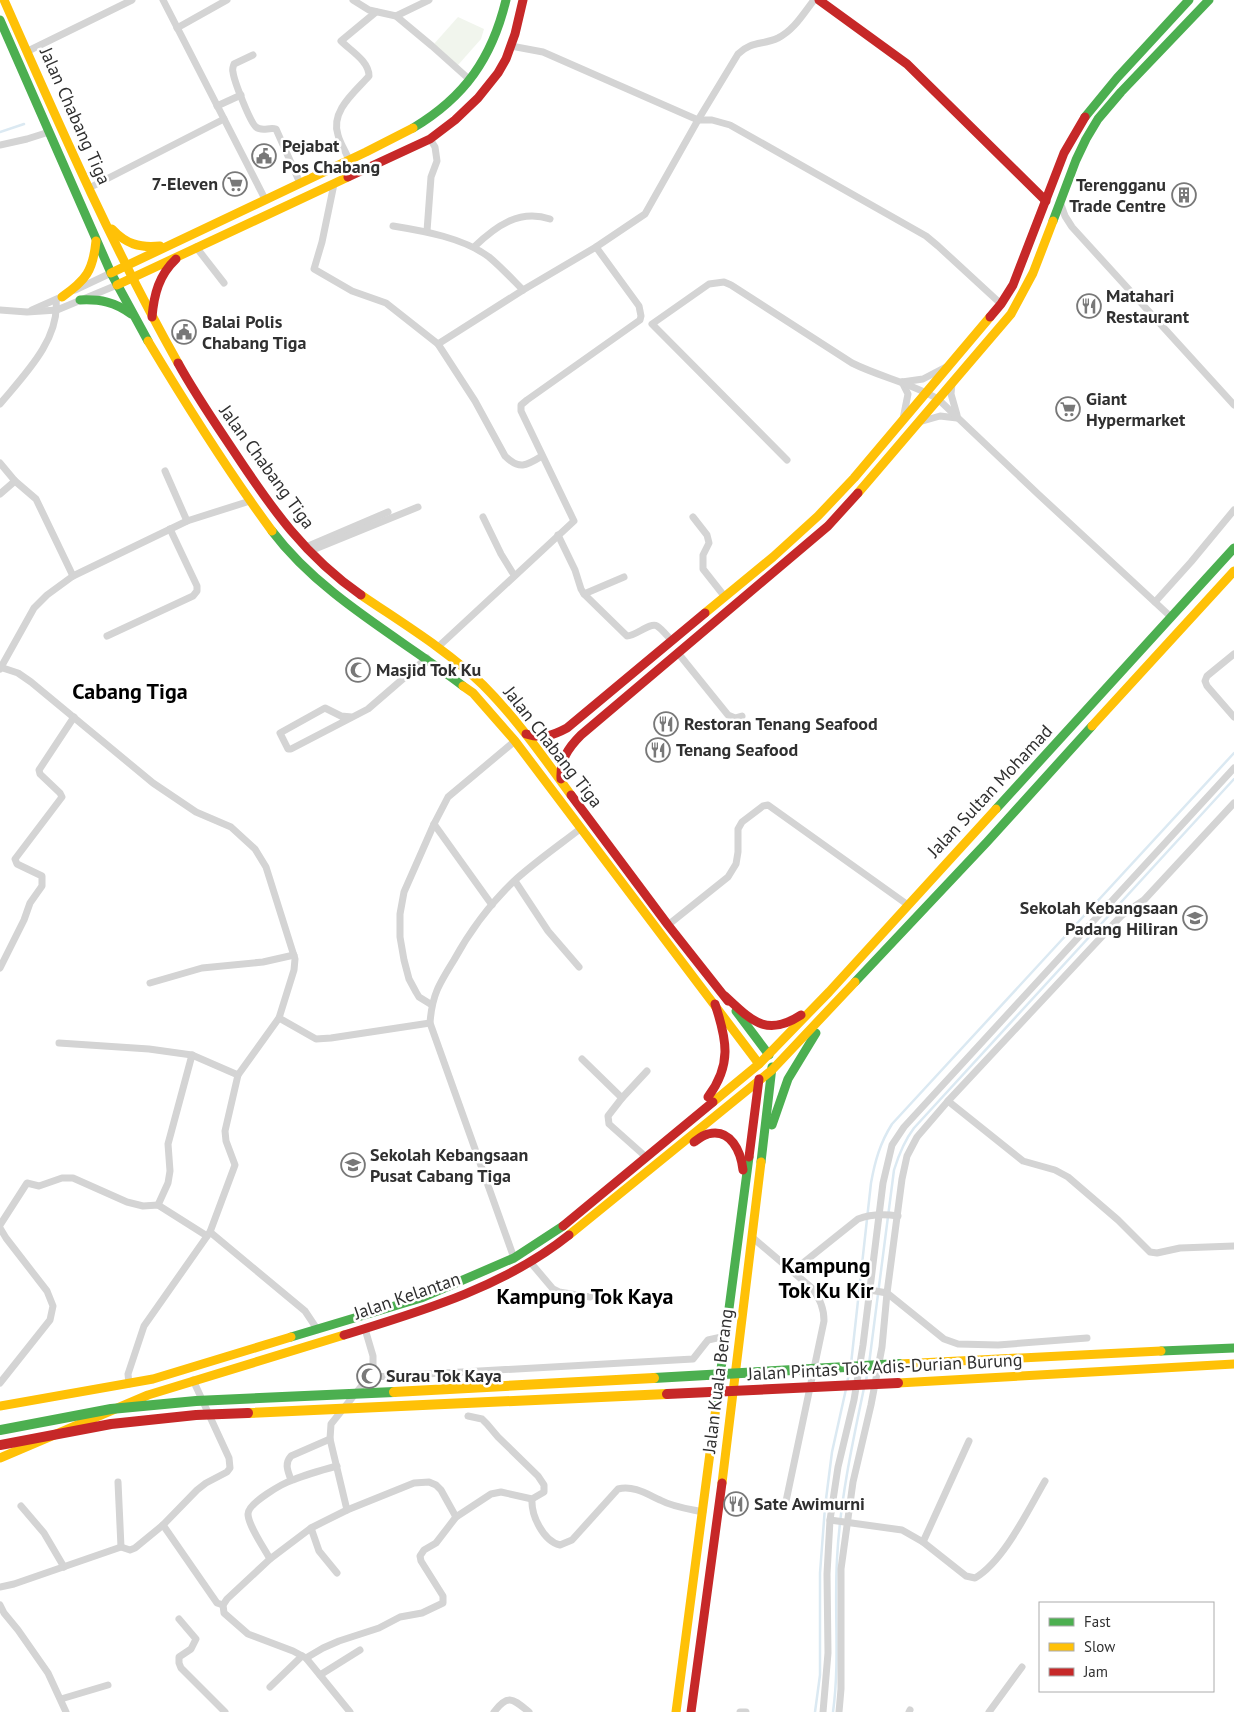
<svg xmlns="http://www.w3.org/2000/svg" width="1234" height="1712" viewBox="0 0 1234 1712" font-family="'PT Sans',sans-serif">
  <rect width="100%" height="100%" fill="#fff"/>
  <polygon fill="#f1f5ed" points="458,17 484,29 481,39 458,65 434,44"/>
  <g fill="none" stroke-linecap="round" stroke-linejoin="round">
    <g stroke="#dbe9f2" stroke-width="2.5">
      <polyline points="0,132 24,124"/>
      <path d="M851,1364L871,1183C875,1161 880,1143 892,1124L1234,753"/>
      <path d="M869,1364L894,1170C899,1154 904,1141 914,1128L1234,779"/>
      <polyline points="866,1381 868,1369"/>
      <polyline points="847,1383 850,1369"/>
      <polyline points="815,1712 820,1675 820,1573 825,1507 832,1452 846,1389"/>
      <path d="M833,1712C840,1661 834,1610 837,1559C840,1501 852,1445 864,1388"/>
    </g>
    <g stroke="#d4d4d4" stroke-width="7">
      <polyline points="163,0 265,199"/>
      <polyline points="353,0 369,10 396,16 432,46 470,80"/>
      <polyline points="396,16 429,0"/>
      <polyline points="177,28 227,0"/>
      <polyline points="511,46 543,52 698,120 712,120 730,125 926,236 938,246 1001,304"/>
      <polyline points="28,51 132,0"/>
      <path d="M253,55L234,64C233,67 232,69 233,72C234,81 250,122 256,127C262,132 269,127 276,129L300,183"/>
      <polyline points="217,106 241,95"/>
      <polyline points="0,145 27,139 49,132"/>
      <path d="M349,160C346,152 340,143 338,135C330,111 355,92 369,76C369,61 351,51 341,41L376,12"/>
      <path d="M334,184L322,242L314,269L352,291L386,303L438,344L475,401L505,456C519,470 526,466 542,456"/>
      <polyline points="89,188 224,119"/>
      <polyline points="1060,202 1065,216 1072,227 1234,405"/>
      <path d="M393,226C424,231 464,238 489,257C501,267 512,279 523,290"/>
      <polyline points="427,231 431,177 437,161 435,147 430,139"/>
      <polyline points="196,247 224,283"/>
      <path d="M474,247C496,226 519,209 550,219"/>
      <polyline points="75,290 111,273"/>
      <polyline points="0,310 27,312 57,310 117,285"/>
      <polyline points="32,310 59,298"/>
      <path d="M438,344L523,290L596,247L645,214L698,120L738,54C751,41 763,45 778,38C794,30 803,14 814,0"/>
      <polyline points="902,382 923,379 946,367"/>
      <polyline points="902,382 908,394 903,419"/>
      <polyline points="952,383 951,394 957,415"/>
      <path d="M0,404C23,376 60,340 56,300"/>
      <polyline points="919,422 940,416 957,418"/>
      <path d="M787,460L652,324L709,284L724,282L731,285L852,363C880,377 911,383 938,399L1038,494L1171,617"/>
      <polyline points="0,463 15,481 36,499 73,576"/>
      <polyline points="165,471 187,521"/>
      <polyline points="0,494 15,481"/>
      <polyline points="483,517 501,554 514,575"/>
      <polyline points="693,517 707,535 709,543 703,555 703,569 725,597"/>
      <path d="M558,535L575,570L581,589L584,594L627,636C636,636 650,622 657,626C662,629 667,636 672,641"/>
      <polyline points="306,547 388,512"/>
      <polyline points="310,551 418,507"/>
      <polyline points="584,594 624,577"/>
      <polyline points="1155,602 1191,562 1234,510"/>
      <polyline points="107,636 193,596 197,591 197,586 170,529"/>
      <polyline points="438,647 574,521 521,411 521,405 527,400 640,320 641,316 639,306 596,247"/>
      <polyline points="678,653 728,715 735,718 742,716"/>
      <polyline points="1234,654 1207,676 1205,681 1207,686 1234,717"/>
      <polyline points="0,667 18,673 31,682 153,783 196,812 231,827 255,849 266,867 295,959 294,970 279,1018 238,1075 225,1131 226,1141 235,1165 210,1232 144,1326 128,1374 129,1384"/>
      <polyline points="0,669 34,608 47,595 73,576 187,521 250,501"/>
      <polyline points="352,717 341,716 325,708 280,733 288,749 291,749 368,709 427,658"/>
      <polyline points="434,824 492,905"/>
      <polyline points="515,881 548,931 579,967"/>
      <polyline points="1109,903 1122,915"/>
      <polyline points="668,925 728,877 736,864 738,852 738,829 742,822 763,806 768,805 908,905"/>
      <polyline points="0,968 24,920 30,903 42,886 42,876 17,864 15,859 62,797 60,793 40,774 39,770 74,717"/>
      <polyline points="150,983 202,968 263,962 294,955"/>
      <polyline points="432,1005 419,997 416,992 409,979 404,960 400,937 400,914 404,892 434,824 448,797 515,741"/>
      <polyline points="279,1018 316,1039 331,1038 430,1023"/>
      <polyline points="59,1043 149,1049 192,1055 238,1075"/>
      <polyline points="582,1059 622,1098"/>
      <polyline points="948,1101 1023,1161 1055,1170 1068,1177 1118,1220 1150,1252 1157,1253 1180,1248 1234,1246"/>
      <polyline points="646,1157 609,1124 608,1116 622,1098 647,1071"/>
      <polyline points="158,1205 168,1183 170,1171 168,1144 192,1055"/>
      <polyline points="0,1225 27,1183 39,1186 62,1178 73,1178 127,1202 143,1206 158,1205 207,1236"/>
      <polyline points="0,1228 6,1238 47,1291 53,1306 50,1320 0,1383"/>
      <polyline points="210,1232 305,1311 317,1329"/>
      <path d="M753,1238L813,1289C820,1300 824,1308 824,1321L785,1506"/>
      <path d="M514,1258L430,1023C432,995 439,984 454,960C470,931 490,904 514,881C535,862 558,846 580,829"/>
      <polyline points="531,1263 553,1289 559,1292 590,1297"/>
      <path d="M793,1271L858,1219C871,1214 884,1214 898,1216"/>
      <polyline points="870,1290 887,1293 944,1339 958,1344 998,1345 1087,1338"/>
      <polyline points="373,1377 693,1359 708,1340 726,1336"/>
      <path d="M291,1480C288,1471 284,1464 291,1456L330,1439"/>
      <polyline points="118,1482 121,1547"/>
      <path d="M532,1499C531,1515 543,1541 560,1545L572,1540L618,1489C633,1485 647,1494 660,1500C673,1507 689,1509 703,1512"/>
      <polyline points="21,1506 44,1533 64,1567"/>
      <polyline points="347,1510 414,1483 429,1482 436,1485 441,1490 456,1517"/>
      <polyline points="830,1520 902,1530 923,1542 969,1441"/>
      <polyline points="163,1525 217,1603 223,1605"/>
      <polyline points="311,1528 319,1551 337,1573"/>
      <path d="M923,1542L966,1576L975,1578C1004,1561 1028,1510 1045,1481"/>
      <path d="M270,1559C264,1548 248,1525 248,1514C248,1503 283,1483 293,1480C307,1474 322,1470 337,1466"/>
      <polyline points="0,1587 14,1584 121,1547 130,1550 135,1548 163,1525 197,1490 206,1483 227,1472 230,1468 229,1458 193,1380"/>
      <polyline points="0,1605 4,1613 18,1630 48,1673 66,1712"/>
      <polyline points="179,1619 196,1639 191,1649 179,1657 179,1663 181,1668 225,1712"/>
      <polyline points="306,1658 323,1648 339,1641 379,1628 400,1617 422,1613 443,1603 443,1596 421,1561 420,1556 424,1550 436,1543 456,1517 491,1494 501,1492 532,1499 544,1492 544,1485 538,1476 498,1437 487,1424 482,1419 468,1416"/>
      <polyline points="320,1675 360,1650"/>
      <polyline points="270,1687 302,1656"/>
      <polyline points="61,1699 108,1685"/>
      <polyline points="350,1712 306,1658 293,1651 248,1634 224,1613 223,1605 227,1599 270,1559 311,1528 347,1510 330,1439 331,1424 364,1383 373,1377 373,1356 365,1329"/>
      <path d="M494,1712C508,1693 513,1699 529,1712"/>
      <polyline points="740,1712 746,1712"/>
      <polyline points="823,1712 828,1653 827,1574 830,1520 838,1467 854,1400 863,1345 883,1183 892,1145 904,1127 1234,768"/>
      <polyline points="839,1712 841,1689 841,1569 853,1482 871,1405 882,1347 887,1293 902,1179 907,1156 917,1137 948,1101 1122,915 1144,900 1234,803"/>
      <polyline points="909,1712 910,1710"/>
      <polyline points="989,1712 1022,1667"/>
    </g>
    <g stroke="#4caf50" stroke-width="9">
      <polyline points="0,20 111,273 148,341"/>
      <polyline points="1085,117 1117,78 1189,0"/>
      <path d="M413,128C465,97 492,58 506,0"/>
      <polyline points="1053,221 1076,160 1086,139 1098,119 1121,92 1209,0"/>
      <path d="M80,300C100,299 115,302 131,314"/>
      <path d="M272,531C321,596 399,637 463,686"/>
      <polyline points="996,809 1234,548"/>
      <polyline points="855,982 987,842 1092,726"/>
      <polyline points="736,1011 769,1055"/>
      <polyline points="772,1125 788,1079 816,1033"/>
      <polyline points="761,1162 772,1067"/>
      <polyline points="291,1337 421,1298 514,1258 563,1226"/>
      <polyline points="1161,1351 1234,1348"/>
      <polyline points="716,1407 749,1157"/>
    </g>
    <g stroke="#ffc107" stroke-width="9">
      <path d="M4,0C58,122 112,246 178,363"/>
      <path d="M112,229C126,244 139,248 160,246"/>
      <polyline points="111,273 366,152 413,128"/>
      <polyline points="117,285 348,177"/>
      <path d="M62,297C86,280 93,271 96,241"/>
      <path d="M148,341C187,406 227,470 272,531"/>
      <polyline points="858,493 1011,314 1033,273 1053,221"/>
      <path d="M361,595C402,623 447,650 483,685C516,718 544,758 571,795"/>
      <polyline points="705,613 773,557 818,516 854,478 990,317"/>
      <polyline points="463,686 473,693 515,741 759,1064"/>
      <polyline points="1092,726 1234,571"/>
      <polyline points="713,1102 759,1064 829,992 996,809"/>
      <polyline points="569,1235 772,1070 855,982"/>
      <polyline points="899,1364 1161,1351"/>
      <polyline points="898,1383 1234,1364"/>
      <polyline points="0,1406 153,1379 291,1337"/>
      <polyline points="0,1458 148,1395 344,1335"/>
      <polyline points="722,1483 761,1162"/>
      <polyline points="676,1712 716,1407"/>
    </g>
    <g stroke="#c62828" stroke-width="9">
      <polyline points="819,0 907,64 1046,201"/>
      <polyline points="348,177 430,139 455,120 478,98 498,73 506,59 515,34 523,0"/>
      <path d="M152,317C154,294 159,275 176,259"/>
      <polyline points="990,317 1001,304 1013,285 1064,153 1085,117"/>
      <path d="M178,363C195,394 215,423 235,453C272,509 305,556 361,595"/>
      <path d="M526,734C542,739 552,736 567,728L705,613"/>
      <path d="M561,779C560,760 568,748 581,735L828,526L858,493"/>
      <polyline points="571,795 668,925 728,1001"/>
      <path d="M725,996C751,1020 766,1038 801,1015"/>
      <path d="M708,1097C732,1065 727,1040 715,1004"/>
      <path d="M694,1142C698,1139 703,1135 708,1134C731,1128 741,1152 743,1170"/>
      <polyline points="749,1157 759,1079"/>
      <polyline points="563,1226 713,1102"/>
      <path d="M344,1335C422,1311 504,1287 569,1235"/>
      <polyline points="691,1712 722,1483"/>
    </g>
    <g stroke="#4caf50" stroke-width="10">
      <polyline points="654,1378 899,1364"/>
      <polyline points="0,1430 111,1409 196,1401 394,1392"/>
    </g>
    <g stroke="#ffc107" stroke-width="10">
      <polyline points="394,1392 654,1378"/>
      <polyline points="248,1413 667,1394"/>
    </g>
    <g stroke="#c62828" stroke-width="10">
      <polyline points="667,1394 898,1383"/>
      <polyline points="0,1445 111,1424 196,1415 248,1413"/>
    </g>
  </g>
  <defs>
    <g id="civic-ring" transform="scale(1.25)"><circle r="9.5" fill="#fff" stroke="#787878" stroke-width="1.5"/><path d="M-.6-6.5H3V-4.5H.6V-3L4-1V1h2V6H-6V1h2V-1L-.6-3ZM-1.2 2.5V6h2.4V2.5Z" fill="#787878"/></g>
    <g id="supermarket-ring" transform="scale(1.25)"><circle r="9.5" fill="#fff" stroke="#787878" stroke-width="1.5"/><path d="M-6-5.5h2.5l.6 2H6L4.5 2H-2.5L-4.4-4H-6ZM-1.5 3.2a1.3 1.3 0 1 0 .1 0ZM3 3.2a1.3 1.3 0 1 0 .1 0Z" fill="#787878"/></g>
    <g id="building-ring" transform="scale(1.25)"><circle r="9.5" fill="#fff" stroke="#787878" stroke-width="1.5"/><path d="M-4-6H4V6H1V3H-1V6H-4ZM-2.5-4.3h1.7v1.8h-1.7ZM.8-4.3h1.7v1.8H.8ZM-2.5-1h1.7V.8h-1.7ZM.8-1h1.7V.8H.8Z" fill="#787878"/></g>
    <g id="restaurant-ring" transform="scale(1.25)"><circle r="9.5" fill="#fff" stroke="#787878" stroke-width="1.5"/><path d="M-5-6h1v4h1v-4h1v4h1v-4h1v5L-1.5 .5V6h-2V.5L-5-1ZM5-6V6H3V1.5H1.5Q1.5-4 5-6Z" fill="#787878"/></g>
    <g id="mosque-ring" transform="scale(1.25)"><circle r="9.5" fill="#fff" stroke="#787878" stroke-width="1.5"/><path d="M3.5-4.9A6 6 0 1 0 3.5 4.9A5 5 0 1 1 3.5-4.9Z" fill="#787878"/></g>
    <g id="school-ring" transform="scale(1.25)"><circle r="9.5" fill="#fff" stroke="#787878" stroke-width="1.5"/><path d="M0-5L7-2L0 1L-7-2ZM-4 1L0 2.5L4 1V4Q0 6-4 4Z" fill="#787878"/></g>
  </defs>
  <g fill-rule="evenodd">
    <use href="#civic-ring" x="264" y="156"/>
    <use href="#supermarket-ring" x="235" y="184"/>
    <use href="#building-ring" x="1184" y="195"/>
    <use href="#restaurant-ring" x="1089" y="306"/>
    <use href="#civic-ring" x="184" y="332"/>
    <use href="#supermarket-ring" x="1068" y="409"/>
    <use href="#mosque-ring" x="358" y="670"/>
    <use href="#restaurant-ring" x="666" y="724"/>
    <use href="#restaurant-ring" x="658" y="750"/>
    <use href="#school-ring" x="1195" y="918"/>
    <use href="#school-ring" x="353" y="1165"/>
    <use href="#mosque-ring" x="369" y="1376"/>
    <use href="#restaurant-ring" x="736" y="1504"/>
  </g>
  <g text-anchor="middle" stroke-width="5" stroke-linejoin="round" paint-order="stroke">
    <g font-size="18" fill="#303030" stroke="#fff">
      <text transform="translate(75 116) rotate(66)" y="6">Jalan Chabang Tiga</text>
      <text transform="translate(267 467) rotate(54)" y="6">Jalan Chabang Tiga</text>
      <text transform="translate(553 747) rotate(52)" y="6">Jalan Chabang Tiga</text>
      <text transform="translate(990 791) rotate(-47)" y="6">Jalan Sultan Mohamad</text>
      <text transform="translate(407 1296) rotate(-19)" y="6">Jalan Kelantan</text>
      <text transform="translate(885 1367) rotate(-3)" y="6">Jalan Pintas Tok Adis-Durian Burung</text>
      <text transform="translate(718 1381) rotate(-83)" y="6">Jalan Kuala Berang</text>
    </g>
    <g font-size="18" font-weight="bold" fill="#303030" stroke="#fff" text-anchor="start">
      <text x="282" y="152">Pejabat<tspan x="282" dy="21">Pos Chabang</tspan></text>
      <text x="218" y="190" text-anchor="end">7-Eleven</text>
      <text x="1166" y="191" text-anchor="end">Terengganu<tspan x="1166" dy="21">Trade Centre</tspan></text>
      <text x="1106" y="302">Matahari<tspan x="1106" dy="21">Restaurant</tspan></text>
      <text x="202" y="328">Balai Polis<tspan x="202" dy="21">Chabang Tiga</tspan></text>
      <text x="1086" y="405">Giant<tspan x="1086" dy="21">Hypermarket</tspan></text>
      <text x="376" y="676">Masjid Tok Ku</text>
      <text x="684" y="730">Restoran Tenang Seafood</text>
      <text x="676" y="756">Tenang Seafood</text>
      <text x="1178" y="914" text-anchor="end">Sekolah Kebangsaan<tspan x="1178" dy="21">Padang Hiliran</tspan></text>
      <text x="370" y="1161">Sekolah Kebangsaan<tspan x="370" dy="21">Pusat Cabang Tiga</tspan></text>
      <text x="386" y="1382">Surau Tok Kaya</text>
      <text x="754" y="1510">Sate Awimurni</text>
    </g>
    <g font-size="22" font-weight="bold" fill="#000" stroke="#fff">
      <text x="130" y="699">Cabang Tiga</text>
      <text x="826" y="1273">Kampung<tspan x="826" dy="25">Tok Ku Kir</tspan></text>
      <text x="585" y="1304">Kampung Tok Kaya</text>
    </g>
  </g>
  <rect x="1039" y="1602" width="175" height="90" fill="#ffffff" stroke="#acacac"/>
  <rect x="1049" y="1618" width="25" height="8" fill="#4caf50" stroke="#acacac"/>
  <text x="1084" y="1627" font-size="15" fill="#303030">Fast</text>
  <rect x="1049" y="1643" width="25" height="8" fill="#ffc107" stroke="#acacac"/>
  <text x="1084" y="1652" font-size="15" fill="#303030">Slow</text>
  <rect x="1049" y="1668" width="25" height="8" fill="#c62828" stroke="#acacac"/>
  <text x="1084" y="1677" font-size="15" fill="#303030">Jam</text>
</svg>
